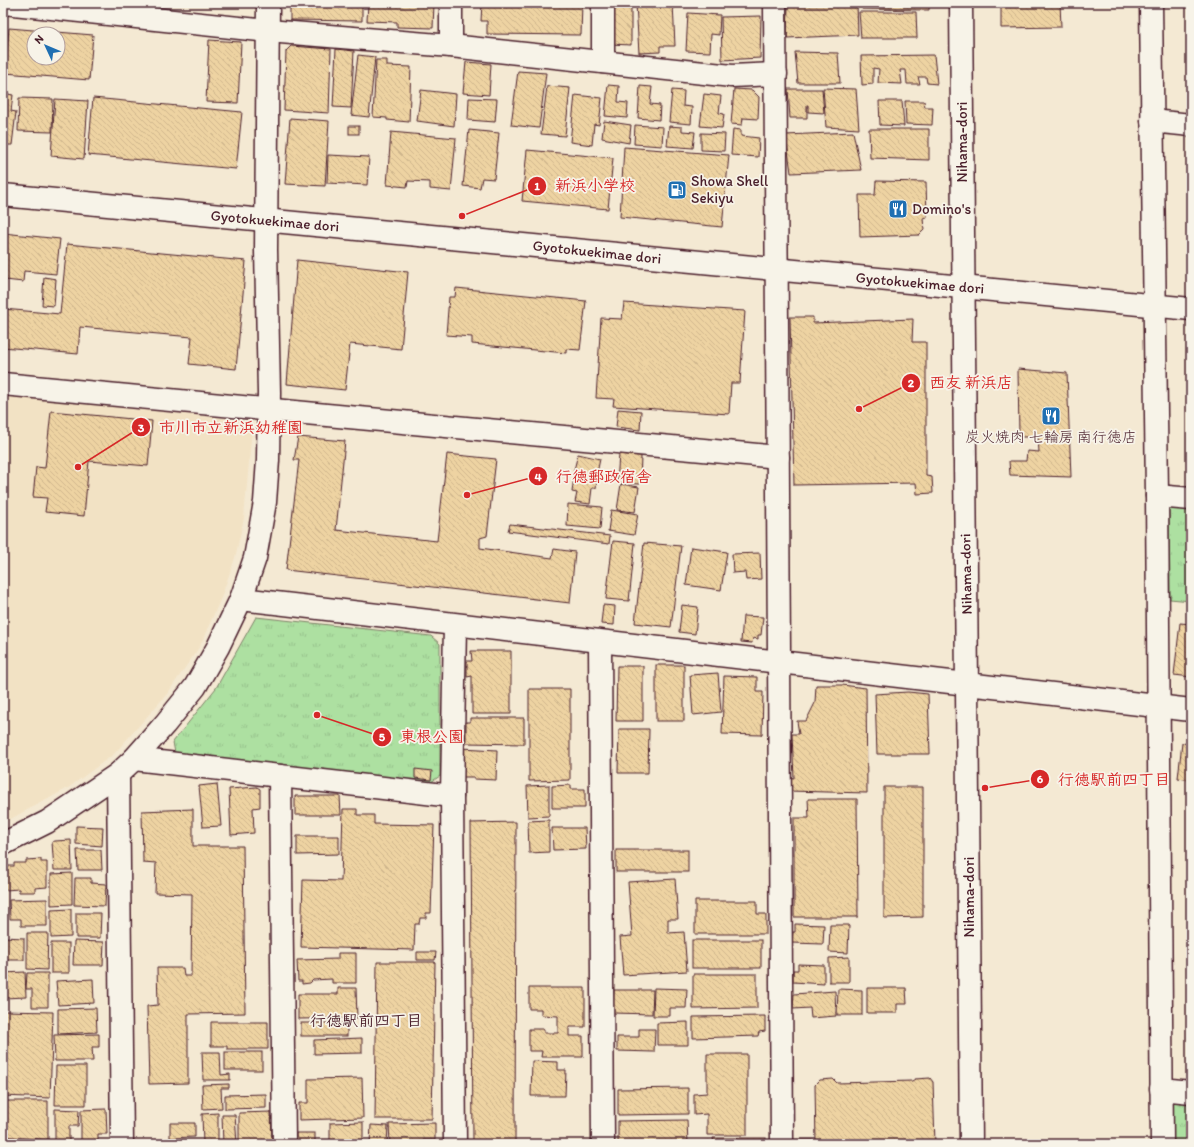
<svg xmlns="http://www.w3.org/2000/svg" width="1194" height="1147" viewBox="0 0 1194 1147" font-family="Itim,'Klee One',sans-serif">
  <defs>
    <pattern id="grass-tufts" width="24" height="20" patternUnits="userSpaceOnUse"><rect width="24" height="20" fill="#ade0a1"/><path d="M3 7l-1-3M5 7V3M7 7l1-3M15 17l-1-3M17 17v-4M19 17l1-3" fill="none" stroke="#96c08b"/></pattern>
    <pattern id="building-back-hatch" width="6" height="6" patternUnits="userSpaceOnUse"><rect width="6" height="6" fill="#eed3a2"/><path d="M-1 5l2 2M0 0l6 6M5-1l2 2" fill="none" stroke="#ceb58c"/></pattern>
  </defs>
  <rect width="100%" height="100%" fill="#f4e9d3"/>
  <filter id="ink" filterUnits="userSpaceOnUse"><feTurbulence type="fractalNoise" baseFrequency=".025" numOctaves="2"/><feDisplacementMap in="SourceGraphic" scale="8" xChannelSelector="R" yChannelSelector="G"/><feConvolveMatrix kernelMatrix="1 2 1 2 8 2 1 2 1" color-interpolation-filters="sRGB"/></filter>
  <g filter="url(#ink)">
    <polygon fill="#f2e2c4" points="3,396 243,420 252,429 244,518 235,558 221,598 200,646 167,694 114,754 68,788 3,823"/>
    <g fill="url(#grass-tufts)" stroke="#7c8066">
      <polygon points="1169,509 1191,510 1191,601 1170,599"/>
      <polygon points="256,617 431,636 440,644 440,776 431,782 175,753 173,742 216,688"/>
      <polygon points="1177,1099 1191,1100 1191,1144 1170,1144 1170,1106"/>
    </g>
    <g fill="url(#building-back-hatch)" stroke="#4a1f2b" fill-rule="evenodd">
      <polygon points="212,3 245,3 245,5 212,6"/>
      <polygon points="290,3 362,3 362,21 290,20"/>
      <polygon points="368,3 434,3 433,28 397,27 397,22 367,21"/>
      <polygon points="482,3 582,3 581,35 487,34 487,21 481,21"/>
      <polygon points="673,3 675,46 660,46 660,52 639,53 636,4"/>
      <polygon points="862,3 929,3 929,10 862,9"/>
      <polygon points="1001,3 1060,3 1061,27 1001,28"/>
      <polygon points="857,4 858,35 787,38 788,6"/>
      <polygon points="611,5 631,5 631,45 611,44"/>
      <polygon points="859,12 916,12 917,38 861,38"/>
      <polygon points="688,13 720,15 719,35 711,34 710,52 686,51"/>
      <polygon points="761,16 760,58 722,60 721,17"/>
      <path d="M9,28L93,35L89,80L5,73ZM34,34H58V58H34Z"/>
      <polygon points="209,40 241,42 238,103 206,102"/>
      <polygon points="291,46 331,49 329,113 284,110 286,51"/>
      <polygon points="336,49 354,51 351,108 333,107"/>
      <polygon points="795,52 838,53 840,83 798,83"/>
      <polygon points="358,55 375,57 369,117 351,115"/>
      <polygon points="934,55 937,84 927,83 926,77 918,77 920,84 907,84 906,70 900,70 902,84 878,83 879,69 873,68 873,84 862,85 861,56"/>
      <polygon points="376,60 387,60 387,66 411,67 409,122 387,120 387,118 373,117"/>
      <polygon points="466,62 491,64 489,95 463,93"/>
      <polygon points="518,71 546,73 539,128 511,125"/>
      <polygon points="608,85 619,86 618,102 628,103 627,118 605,116"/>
      <polygon points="547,86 570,88 565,136 541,134"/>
      <polygon points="640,86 652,87 650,104 660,105 659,120 638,118"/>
      <polygon points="823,88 856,89 859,129 826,127"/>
      <polygon points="734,89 752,90 759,97 758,119 743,118 742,125 731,124"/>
      <polygon points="788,89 822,89 824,113 808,112 808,105 807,105 807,118 790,118"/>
      <polygon points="421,90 456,94 454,126 417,121"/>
      <polygon points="672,90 684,91 683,106 692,107 691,124 669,122"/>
      <polygon points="3,93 13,95 11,111 16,112 12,145 6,145 5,151 3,151"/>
      <polygon points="704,94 721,96 719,113 724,114 722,128 700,126"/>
      <polygon points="575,95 602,98 599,125 594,124 592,145 570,142"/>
      <polygon points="19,98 53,99 52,132 18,131"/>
      <polygon points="93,98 242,112 236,169 88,155"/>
      <polygon points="469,98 497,99 495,122 468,120"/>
      <polygon points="55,99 88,101 84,159 51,156"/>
      <polygon points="879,101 902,101 904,126 880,125"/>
      <polygon points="905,101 924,101 925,107 933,107 932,125 906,124"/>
      <polygon points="290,118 329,121 325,186 285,184"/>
      <polygon points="604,121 631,125 629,143 602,138"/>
      <polygon points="635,125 663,127 662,146 634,144"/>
      <rect x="349" y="126" width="10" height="8"/>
      <polygon points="669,126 682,127 682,131 695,132 693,148 667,146"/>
      <polygon points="733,129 741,130 741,136 759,138 758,157 731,155"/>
      <polygon points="869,129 929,129 929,160 870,158"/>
      <polygon points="469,130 499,133 494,179 482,178 480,188 463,186"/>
      <polygon points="391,132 456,138 451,191 430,189 430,182 408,181 407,187 387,185"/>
      <polygon points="853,132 861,170 791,173 786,135"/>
      <polygon points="701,133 725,134 724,151 701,150"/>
      <polygon points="624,147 729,155 722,227 620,217"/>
      <polygon points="527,150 613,158 608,209 522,201"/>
      <polygon points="328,155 369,157 367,185 327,183"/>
      <polygon points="876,181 926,182 927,217 923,218 924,230 919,235 860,237 859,195 875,195"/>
      <polygon points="3,233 60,239 56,274 24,271 23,282 5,280 6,267 3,267"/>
      <polygon points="67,244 246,261 236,369 189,364 192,337 80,327 78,354 3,347 3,309 60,314"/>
      <polygon points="297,260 408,272 401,349 350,344 345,390 287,384"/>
      <polygon points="44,277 56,279 54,306 42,305"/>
      <polygon points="456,288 586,301 580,350 566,349 566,353 472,344 472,337 446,335 449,297 455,297"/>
      <polygon points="624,303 745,311 740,383 731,383 729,414 613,406 614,399 596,398 601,318 622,319"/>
      <polygon points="790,317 813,317 813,323 913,319 912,342 926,342 926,476 932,477 933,493 917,494 916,483 794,485"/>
      <polygon points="1018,369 1067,373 1071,477 1010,475 1009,461 1026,461 1027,451 1039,452 1038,437 1019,437"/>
      <polygon points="618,409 641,411 640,430 616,427"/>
      <polygon points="51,411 152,421 148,466 89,461 84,516 45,512 47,498 33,497 36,467 45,468"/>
      <polygon points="298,437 345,441 336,530 437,541 447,454 496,459 487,536 480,538 480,548 552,558 554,549 575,552 570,603 286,570 299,460 294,460"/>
      <polygon points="578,454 600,459 597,473 590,471 589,478 573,474"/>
      <polygon points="619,454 641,456 640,484 617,483"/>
      <polygon points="574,477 597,480 596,488 592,488 590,504 575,502 577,493 572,492"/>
      <polygon points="621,484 639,487 635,512 617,510"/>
      <polygon points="568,504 602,507 600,529 567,526"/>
      <polygon points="611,510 638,514 634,535 608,531"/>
      <polygon points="510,524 610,536 609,544 508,531"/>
      <polygon points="613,541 635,543 629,601 606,599"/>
      <polygon points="644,543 681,546 671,627 635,623"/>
      <polygon points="691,547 727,552 721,590 686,585"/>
      <polygon points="760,553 761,579 746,580 745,572 733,573 732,554"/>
      <polygon points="603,605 615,606 614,625 601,624"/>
      <polygon points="682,605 698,607 695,634 679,632"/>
      <polygon points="743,616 763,617 761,635 758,635 758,639 753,638 752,643 741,642"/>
      <polygon points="1180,623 1191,624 1191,677 1174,675"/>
      <polygon points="471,651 511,651 511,714 472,714 472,676 467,677 467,661 472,661"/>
      <rect x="656" y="665" width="28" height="56"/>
      <polygon points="617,666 643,666 643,721 616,721"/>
      <polygon points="718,673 721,712 693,715 690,675"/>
      <polygon points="724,676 757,677 757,692 763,692 762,735 722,734"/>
      <polygon points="816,685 842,685 866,688 867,793 788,791 788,777 794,778 792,734 799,734 797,721 806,721 815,703"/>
      <polygon points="529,689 570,689 570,780 529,781"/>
      <polygon points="908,692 928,694 930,754 877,754 875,694"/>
      <polygon points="470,718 524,718 524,744 466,743 466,722 470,722"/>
      <polygon points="619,729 649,729 648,773 618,773"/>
      <polygon points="1182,743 1191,744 1191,780 1178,778"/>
      <polygon points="462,748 497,750 496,780 474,779 474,777 462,777"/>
      <polygon points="415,769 432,771 431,780 415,778"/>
      <polygon points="217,784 221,826 203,827 199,786"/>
      <polygon points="549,785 549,816 528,817 527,786"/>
      <polygon points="571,785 571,789 585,789 585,808 552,808 552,786"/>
      <polygon points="257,787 260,789 260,807 253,808 254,833 231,835 229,789"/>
      <polygon points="884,787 923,787 923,917 884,918"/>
      <polygon points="295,796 340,796 341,815 295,815"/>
      <polygon points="808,799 857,799 858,917 794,917 794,818 809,818"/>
      <polygon points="193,809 193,846 243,846 245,1013 188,1014 188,1083 149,1084 147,1006 158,1005 157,968 183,968 184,976 191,976 192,894 155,893 156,863 143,862 142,811"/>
      <polygon points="343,809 357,809 357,815 374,815 374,824 434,825 431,913 426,913 426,918 420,918 419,924 415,924 414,950 301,947 303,880 341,881"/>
      <polygon points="549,820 549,852 529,853 528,821"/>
      <polygon points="516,822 515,1144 473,1144 471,823"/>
      <polygon points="76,826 103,827 102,846 76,844"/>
      <polygon points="552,828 585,828 586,849 553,850"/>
      <polygon points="297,836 339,836 339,854 297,855"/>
      <polygon points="71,840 72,870 54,870 52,842 55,841"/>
      <polygon points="77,850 101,850 102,870 78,870"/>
      <rect x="616" y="850" width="72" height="22"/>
      <polygon points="41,859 41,862 47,862 47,887 35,888 35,892 19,892 19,889 5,890 5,866 14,866 14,863 26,863 26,860"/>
      <polygon points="72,873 72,904 51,905 51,874"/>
      <polygon points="75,878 91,878 91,883 106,884 105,906 74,905"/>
      <polygon points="675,879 678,919 668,919 668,933 684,932 687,971 623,975 620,937 632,936 628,882"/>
      <polygon points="47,899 47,926 21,926 21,919 10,919 9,900"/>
      <polygon points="695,901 757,901 757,914 766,914 766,934 695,934"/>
      <polygon points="71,909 71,937 51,938 51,910"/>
      <polygon points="76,913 101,913 100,938 76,938"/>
      <polygon points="795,924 824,925 823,944 792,943 793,932 795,932"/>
      <polygon points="830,925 849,925 848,953 829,952"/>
      <polygon points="27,933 48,933 47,970 27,969"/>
      <polygon points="3,937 24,938 24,960 3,960"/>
      <rect x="692" y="940" width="69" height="28"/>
      <polygon points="74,941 104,942 103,965 73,965"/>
      <rect x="51" y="943" width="18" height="30"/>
      <polygon points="417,952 436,952 435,960 417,960"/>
      <polygon points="338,953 356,953 356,983 332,983 332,979 313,980 310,983 302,984 302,981 298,981 297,960 338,959"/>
      <polygon points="849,957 849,982 829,982 829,958"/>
      <polygon points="377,962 435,962 432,1119 375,1119"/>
      <polygon points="798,964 824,965 824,984 793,982 793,970 798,970"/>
      <polygon points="25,972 26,997 4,998 3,973"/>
      <polygon points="27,973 48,973 48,1007 32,1007 32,989 26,989"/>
      <polygon points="693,974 757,974 757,1008 693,1009"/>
      <polygon points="93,979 94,1003 58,1005 56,981"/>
      <polygon points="338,988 356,988 357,1018 298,1019 298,994 338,994"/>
      <polygon points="529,988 585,988 585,1027 569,1027 569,1036 583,1036 583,1057 541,1057 542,1051 529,1051 529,1029 544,1029 544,1033 558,1033 558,1016 541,1015 541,1009 529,1009"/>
      <polygon points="654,988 687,989 686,1008 670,1008 670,1016 653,1016"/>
      <polygon points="867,988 906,988 907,1004 897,1004 897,1013 867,1013"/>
      <polygon points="838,989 862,990 862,1015 837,1015"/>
      <polygon points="614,990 653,990 652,1014 613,1013"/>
      <polygon points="835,991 836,1016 811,1018 810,1008 793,1009 794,994"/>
      <polygon points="96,1008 97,1032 58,1034 58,1009"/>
      <polygon points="3,1011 53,1012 50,1098 3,1096"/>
      <polygon points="765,1016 765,1031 759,1032 758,1036 693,1038 693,1017"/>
      <polygon points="211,1022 268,1022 268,1049 227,1049 227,1046 211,1046"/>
      <polygon points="688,1022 688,1045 657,1045 657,1023"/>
      <rect x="301" y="1023" width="46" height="13"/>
      <polygon points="639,1029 655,1029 654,1052 617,1051 617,1037 639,1037"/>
      <polygon points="99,1034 99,1047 92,1047 93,1061 55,1061 54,1035"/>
      <polygon points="362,1038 362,1053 314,1054 314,1040"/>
      <polygon points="202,1052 220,1052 221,1075 230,1074 230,1080 203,1080"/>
      <rect x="225" y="1052" width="37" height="18"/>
      <polygon points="707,1054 747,1054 747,1135 707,1135 707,1114 694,1115 694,1094 707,1093"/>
      <polygon points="532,1061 558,1062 558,1070 566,1070 565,1096 531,1096"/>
      <polygon points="56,1066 86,1066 86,1105 55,1105"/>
      <polygon points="362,1078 363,1118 299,1120 299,1103 308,1103 308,1079"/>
      <polygon points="930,1078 933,1082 935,1144 816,1144 815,1085 820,1080 833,1079 837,1083 912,1081 915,1079"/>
      <polygon points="229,1084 229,1088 221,1088 222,1108 203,1109 202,1085"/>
      <polygon points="688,1088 688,1114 618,1115 618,1089"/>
      <polygon points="266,1094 266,1108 225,1109 225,1095"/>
      <polygon points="3,1101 48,1101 48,1140 3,1136"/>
      <polygon points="55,1109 79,1110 78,1126 69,1126 69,1142 55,1141"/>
      <polygon points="106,1109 107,1134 98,1134 98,1144 81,1144 81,1110"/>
      <polygon points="271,1112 272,1141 251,1141 251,1144 239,1144 239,1113"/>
      <polygon points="218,1113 218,1144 203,1144 202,1114"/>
      <polygon points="222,1115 235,1115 237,1144 223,1144"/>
      <polygon points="687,1120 688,1144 618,1144 618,1121"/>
      <polygon points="363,1122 363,1144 330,1144 330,1123"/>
      <polygon points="170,1123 195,1123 195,1137 170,1138"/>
      <polygon points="435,1123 435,1140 423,1140 423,1144 390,1144 389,1124"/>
      <polygon points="371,1125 388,1126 387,1144 370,1144"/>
      <rect x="296" y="1133" width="19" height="11"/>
      <polygon points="713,1138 735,1138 735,1144 714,1144"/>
      <rect x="736" y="1138" width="30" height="6"/>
      <rect x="791" y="1140" width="22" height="4"/>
      <polygon points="710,1141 710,1144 691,1144 691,1142"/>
    </g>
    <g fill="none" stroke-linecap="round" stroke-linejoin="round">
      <g stroke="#4a1f2b" stroke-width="25">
        <g id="street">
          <polyline points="4,3 268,31 451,46 732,76 776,74"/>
          <polyline points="451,3 451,46"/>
          <polyline points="603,3 603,62"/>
          <polyline points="775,3 782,1144"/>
          <polyline points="1151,3 1157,496 1162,1144"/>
          <polyline points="1152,121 1191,125"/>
          <polyline points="3,384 284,411 778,457"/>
          <polyline points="1157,496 1191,499"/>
          <polyline points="241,599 967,684"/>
          <polyline points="600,642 603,1144"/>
          <polyline points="134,759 452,796"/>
          <polyline points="118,774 122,1144"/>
          <polyline points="280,776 284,1144"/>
          <polyline points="1161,1089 1191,1092"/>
          <polyline points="455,1144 452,796 455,625"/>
        </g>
      </g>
      <g stroke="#4a1f2b" stroke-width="25">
        <g id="secondary">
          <polyline points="961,3 971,1144"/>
          <polyline points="3,195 1191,309"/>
          <polyline points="967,684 1191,710"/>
          <polyline points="3,844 47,822 118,774 134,759 165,724 195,687 218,647 241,599 255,558 265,502 268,460 269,393 266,250 268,3"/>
        </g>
      </g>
      <use href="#street" stroke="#f7f3e8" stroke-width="22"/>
      <use href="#secondary" stroke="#f7f3e8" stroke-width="22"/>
    </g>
  </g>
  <defs>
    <g id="fuel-square" transform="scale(1)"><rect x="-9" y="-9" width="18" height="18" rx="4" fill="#1f6fb2" stroke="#f7f3e8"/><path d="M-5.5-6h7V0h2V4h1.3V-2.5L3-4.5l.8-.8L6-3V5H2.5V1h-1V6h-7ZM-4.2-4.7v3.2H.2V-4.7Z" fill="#fff"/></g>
    <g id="restaurant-square" transform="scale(1)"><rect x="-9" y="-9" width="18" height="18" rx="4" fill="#1f6fb2" stroke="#f7f3e8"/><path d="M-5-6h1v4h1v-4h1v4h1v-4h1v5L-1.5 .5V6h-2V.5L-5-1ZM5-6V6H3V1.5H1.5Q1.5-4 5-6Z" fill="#fff"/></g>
  </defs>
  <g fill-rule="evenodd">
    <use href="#fuel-square" x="677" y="190"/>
    <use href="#restaurant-square" x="898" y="209"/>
    <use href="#restaurant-square" x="1051" y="416"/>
  </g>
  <g text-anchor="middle" stroke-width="3.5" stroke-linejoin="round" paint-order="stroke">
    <g font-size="15" fill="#4a1f2b" stroke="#f7f3e8">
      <text transform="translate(962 142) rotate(-90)" y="5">Nihama-dori</text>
      <text transform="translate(275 221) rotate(5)" y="5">Gyotokuekimae dori</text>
      <text transform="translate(597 252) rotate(6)" y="5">Gyotokuekimae dori</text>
      <text transform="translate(920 283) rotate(5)" y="5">Gyotokuekimae dori</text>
      <text transform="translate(966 574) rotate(-91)" y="5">Nihama-dori</text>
      <text transform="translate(969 897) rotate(-90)" y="5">Nihama-dori</text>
    </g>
    <g font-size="15" fill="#4a1f2b" stroke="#f7f3e8" text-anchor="start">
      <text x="691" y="186">Showa Shell<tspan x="691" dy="17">Sekiyu</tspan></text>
      <text x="912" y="214">Domino's</text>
      <text x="1051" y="442" text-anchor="middle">炭火焼肉 七輪房 南行徳店</text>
    </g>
    <g font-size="16" font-weight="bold" fill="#4a1f2b" stroke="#f7f3e8">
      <text x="366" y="1026">行徳駅前四丁目</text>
    </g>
  </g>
  <path fill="none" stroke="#d62828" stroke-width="1.5" d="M462 216L537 186M859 409L911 383M78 467L141 427M467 495L538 476M317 715L382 737M985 788L1040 779"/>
  <g fill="#d62828" stroke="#f7f3e8" stroke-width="1.5">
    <circle cx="462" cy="216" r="4"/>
    <circle cx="859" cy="409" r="4"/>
    <circle cx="78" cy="467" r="4"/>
    <circle cx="467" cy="495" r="4"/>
    <circle cx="317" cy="715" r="4"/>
    <circle cx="985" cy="788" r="4"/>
    <circle cx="537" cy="186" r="10"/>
    <circle cx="911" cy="383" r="10"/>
    <circle cx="141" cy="427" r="10"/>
    <circle cx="538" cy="476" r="10"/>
    <circle cx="382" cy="737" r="10"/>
    <circle cx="1040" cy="779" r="10"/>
  </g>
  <g font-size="12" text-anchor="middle" font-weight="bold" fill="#fff">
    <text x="537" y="190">1</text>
    <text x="911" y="387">2</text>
    <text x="141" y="432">3</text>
    <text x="538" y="481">4</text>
    <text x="382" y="741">5</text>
    <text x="1040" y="783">6</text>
  </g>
  <g font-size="16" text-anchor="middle" font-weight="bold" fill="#d62828" stroke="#f7f3e8" stroke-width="3.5" stroke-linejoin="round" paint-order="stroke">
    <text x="595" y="191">新浜小学校</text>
    <text x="971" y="388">西友 新浜店</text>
    <text x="231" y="433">市川市立新浜幼稚園</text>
    <text x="604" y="482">行徳郵政宿舎</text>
    <text x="432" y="742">東根公園</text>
    <text x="1114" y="785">行徳駅前四丁目</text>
  </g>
  <rect width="1194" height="1147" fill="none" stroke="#f7f3e8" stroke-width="16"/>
  <rect x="8" y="8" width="1178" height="1131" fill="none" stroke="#4a1f2b" stroke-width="1.5" filter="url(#ink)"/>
  <g transform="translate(46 46) rotate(314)"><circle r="19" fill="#f7f3e8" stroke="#b29e9c"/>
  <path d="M0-3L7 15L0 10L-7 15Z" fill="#1f6fb2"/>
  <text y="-6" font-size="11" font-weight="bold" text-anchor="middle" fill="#4a1f2b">N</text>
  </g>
</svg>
